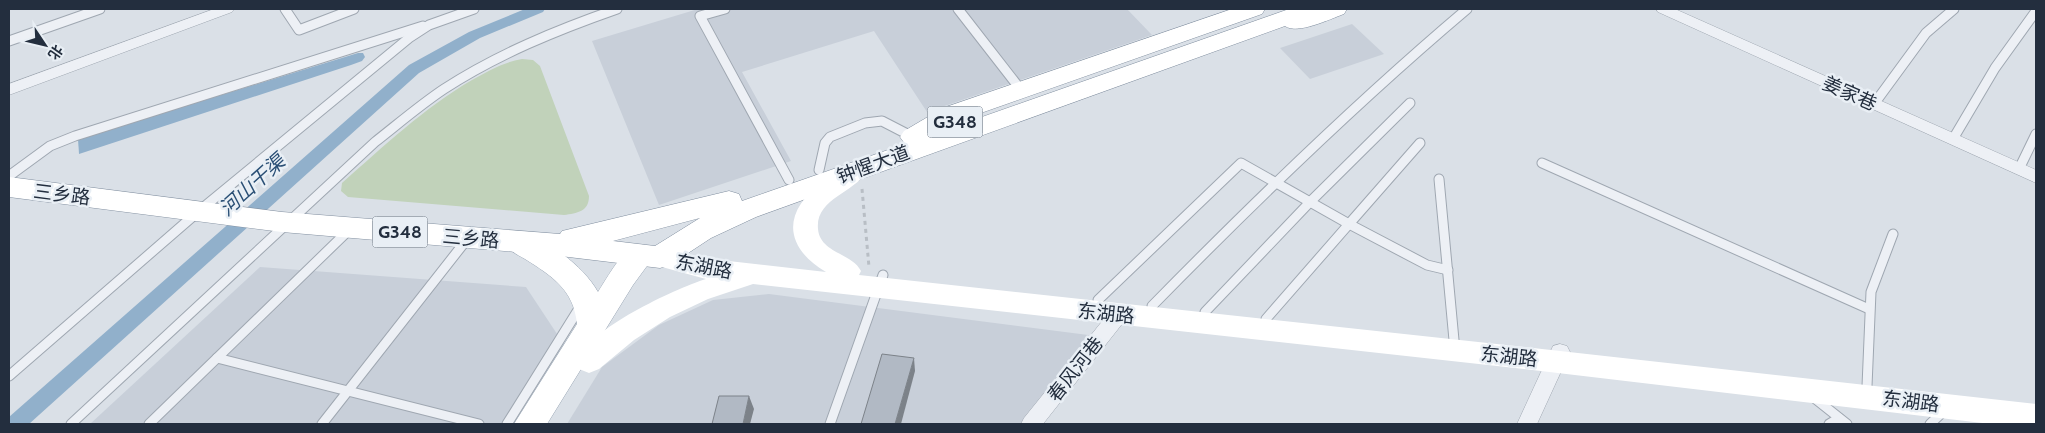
<svg xmlns="http://www.w3.org/2000/svg" width="2045" height="433" viewBox="0 0 2045 433" font-family="Cabin,'Noto Sans SC',sans-serif">
  <rect width="100%" height="100%" fill="#dae0e7"/>
  <g fill="#c8cfd9">
    <polygon points="698,9 1127,9 1152,35 927,112 874,31 742,72 791,161 659,205 592,41"/>
    <polygon points="1352,24 1384,54 1310,79 1280,48"/>
    <polygon points="260,267 526,287 565,346 515,424 90,424"/>
    <polygon points="769,294 1096,336 1026,424 567,424 602,367 659,325 713,300"/>
  </g>
  <path fill="#c1d2ba" d="M522,59L533,60L540,66L589,196C589,212 577,213 564,215L348,197L341,191L342,183C384,146 424,108 472,80C488,71 504,62 522,59Z"/>
  <polygon fill="#91b0cb" points="358,53 363,53 365,57 362,61 351,65 79,154 78,139"/>
  <g fill="none" stroke-linecap="round" stroke-linejoin="round">
    <polygon fill="#91b0cb" fill-rule="evenodd" points="525,9 545,9 543,12 480,38 419,73 29,424 9,424 9,417 409,65 469,32"/>
    <g stroke="#9fa7b1" stroke-width="11">
      <g id="lane">
        <polyline points="285,9 299,30 354,9"/>
        <polyline points="725,9 700,16 789,180"/>
        <polyline points="958,9 1021,90"/>
        <polyline points="9,41 100,9"/>
        <polyline points="1874,104 1926,33 1954,9"/>
        <polyline points="1953,139 1995,68 2036,11"/>
        <polyline points="1420,143 1349,224 1427,265 1448,270"/>
        <polyline points="1542,163 1869,309"/>
        <polyline points="2019,169 2036,134"/>
        <polyline points="819,170 825,143 830,137 865,123 882,121 913,137"/>
        <polyline points="9,176 50,146 75,136 423,26"/>
        <polyline points="1439,179 1454,340"/>
        <polyline points="1098,300 1241,163 1349,224 1266,319"/>
        <path d="M1152,306C1253,203 1357,102 1467,9"/>
        <polyline points="1205,312 1310,202 1410,103"/>
        <polyline points="217,358 479,424"/>
        <polyline points="9,376 199,211 409,38 429,25 474,9"/>
        <polyline points="1867,386 1871,292 1893,234"/>
        <polyline points="1813,397 1847,424"/>
        <path d="M71,424L375,142C398,124 420,105 444,89C498,54 557,30 617,9"/>
        <polyline points="149,424 349,230"/>
        <polyline points="322,424 468,238"/>
        <polyline points="507,424 580,307"/>
        <polyline points="830,424 883,275"/>
        <polyline points="1829,424 1839,418"/>
        <polyline points="1930,424 1945,410"/>
      </g>
    </g>
    <g stroke="#9fa7b1" stroke-width="1">
      <g id="street">
        <polygon points="214,9 234,9 232,12 9,95 9,84"/>
        <polygon points="1656,9 1675,9 2036,170 2036,183 1658,12"/>
        <polygon points="1119,306 1126,309 1128,314 1126,319 1043,424 1021,424 1024,418 1112,309"/>
        <polygon points="1560,344 1567,346 1570,352 1537,424 1517,424 1553,346"/>
      </g>
    </g>
    <g stroke="#98a5b4" stroke-width="1">
      <path id="primary" d="M518,231C548,241 582,264 598,292C605,281 621,253 632,247C638,243 644,245 651,247L655,255L633,285L547,424H514L577,324C574,290 552,276 525,259C516,254 509,251 504,242L508,234Z"/>
    </g>
    <g stroke="#808e9f" stroke-width="1">
      <path id="highway" d="M1232,9H1265L1262,14L961,120L945,130L1289,9H1347L1344,14C1330,19 1297,35 1285,26L756,217L711,238L670,265L660,268L552,255L282,232L9,197V177L282,212L560,234L562,231L729,191L739,194L742,201L905,144L900,137L904,131L943,108ZM700,218L655,246L613,241Z"/>
    </g>
    <polyline stroke="#b8bec5" stroke-width="3" stroke-dasharray="4 4" stroke-linecap="butt" points="862,189 869,267"/>
    <use href="#lane" stroke="#edf0f5" stroke-width="9"/>
    <use href="#street" fill="#edf0f5" fill-rule="evenodd"/>
    <path fill="#fff" fill-rule="evenodd" d="M854,163L863,166L866,172C854,193 815,199 818,229C820,253 852,253 861,271L859,275L1506,345L2036,404V424H1991L1506,367L753,284L708,299L670,317L634,340L599,369L589,373L579,369L575,361C591,328 672,290 706,279L651,264L647,257L651,250L660,247L702,258L826,272C782,246 783,210 824,181C833,174 843,167 854,163Z"/>
    <use href="#primary" fill="#fff" fill-rule="evenodd"/>
    <use href="#highway" fill="#fff" fill-rule="evenodd"/>
  </g>
  <g fill="#7c8289">
    <polygon points="914,358 915,371 901,424 895,424"/>
    <polygon points="749,396 754,409 750,424 743,424"/>
  </g>
  <g fill="#b1b9c4" stroke="#7c8289">
    <polygon points="882,354 914,358 895,424 861,424"/>
    <polygon points="719,396 749,396 743,424 712,424"/>
  </g>
  <g text-anchor="middle" stroke-width="5" stroke-linejoin="round" paint-order="stroke">
    <g fill="#e9eff5" stroke="#5e6875" stroke-width="1">
      <rect x="927.5" y="106.5" width="55" height="31" rx="4"/>
      <rect x="372.5" y="216.5" width="55" height="31" rx="4"/>
    </g>
    <g font-size="18" font-weight="bold" fill="#232e3e">
      <text x="955" y="128">G348</text>
      <text x="400" y="238">G348</text>
    </g>
    <g font-size="19" fill="#232e3e" stroke="#e9eff5">
      <text transform="translate(1850 93) rotate(24)" y="7">姜家巷</text>
      <text transform="translate(873 164) rotate(-20)" y="7">钟惺大道</text>
      <text transform="translate(62 194) rotate(7)" y="7">三乡路</text>
      <text transform="translate(471 238) rotate(5)" y="7">三乡路</text>
      <text transform="translate(704 266) rotate(11)" y="7">东湖路</text>
      <text transform="translate(1106 313) rotate(6)" y="7">东湖路</text>
      <text transform="translate(1509 356) rotate(6)" y="7">东湖路</text>
      <text transform="translate(1075 369) rotate(-52)" y="7">春风河巷</text>
      <text transform="translate(1911 401) rotate(7)" y="7">东湖路</text>
    </g>
    <g font-size="20" font-style="italic" fill="#2a4f75" stroke="#e9eff5">
      <text transform="translate(252 185) rotate(-42)" y="7">河山干渠</text>
    </g>
  </g>
  <rect width="2045" height="433" fill="none" stroke="#232e3e" stroke-width="20"/>
  <g transform="translate(45 45) rotate(125)" stroke="#e9eff5" stroke-width="4" paint-order="stroke">
  <path d="M0-4L9 19L0 12L-9 19Z" fill="#232e3e"/>
  <text y="-8" font-size="14" font-weight="bold" text-anchor="middle" fill="#232e3e">北</text>
  </g>
</svg>
